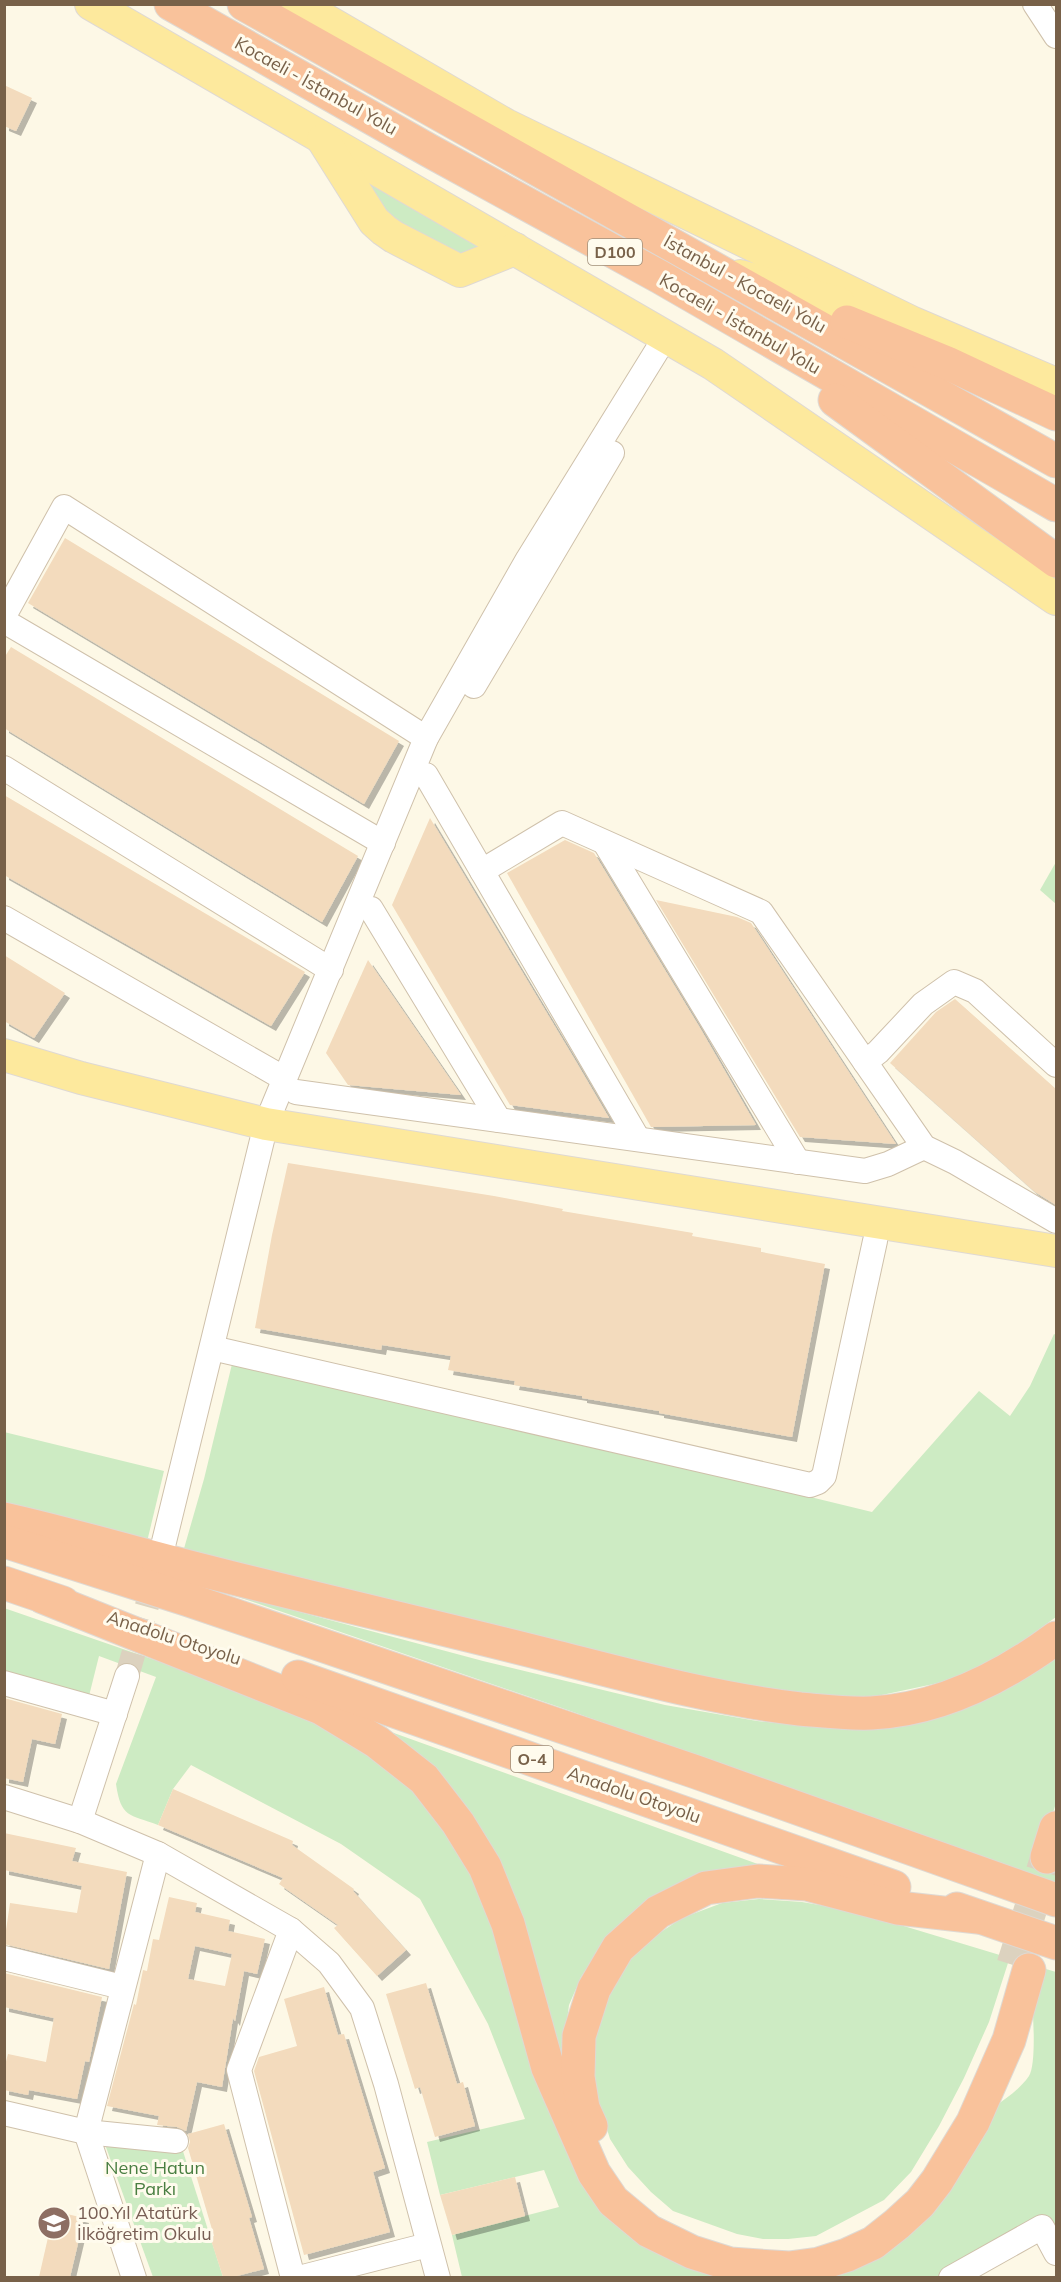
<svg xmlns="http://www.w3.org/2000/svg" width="1061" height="2282" viewBox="0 0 1061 2282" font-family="Mulish,sans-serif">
  <defs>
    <filter id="shadow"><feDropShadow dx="5" dy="5" stdDeviation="0" flood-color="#0004"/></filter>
  </defs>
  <rect width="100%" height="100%" fill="#fdf8e6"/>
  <g fill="#cdebc3">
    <polygon points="321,137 515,249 460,271 394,237"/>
    <polygon points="1056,862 1056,904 1040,890"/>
    <polygon points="1054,1334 1056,1335 1056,1617 998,1659 943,1682 863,1699 829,1699 709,1678 183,1552 204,1479 233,1360 568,1438 872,1512 979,1391 1010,1416 1030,1386"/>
    <polygon points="4,1432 164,1471 146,1546 5,1509"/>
    <polygon points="221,1591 483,1661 665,1705 757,1721 820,1727 1014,1684 1056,1659 1056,1803 1039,1857 1056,1863 1056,1884 562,1708"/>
    <path d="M4,1608L181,1669L317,1720L390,1763L469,1856L539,2074L579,2181L602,2210L742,2277H462L452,2235L559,2207L544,2170L440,2195L427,2142L525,2119L488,2024L420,1899L341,1844L191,1765L173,1789L158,1825C129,1814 121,1818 116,1784L156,1677L99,1656L89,1696L5,1673Z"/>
    <polygon points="380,1728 780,1872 601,1947 581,1977 569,2005 561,2065 521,1934"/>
    <path d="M759,1899L802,1902L854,1911L1056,1972V2253L1041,2227L951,2277H792L859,2260L994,2107C1007,2098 1020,2089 1029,2076C1038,2062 1032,1989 1029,1970L1008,1963L989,2022L964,2078L939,2126L911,2172L884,2200L816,2236L788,2239H763L737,2234L673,2211L651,2192L628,2167L610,2139L592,2080L595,2024L621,1970L646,1942L682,1918L722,1903Z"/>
    <polygon points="103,2139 181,2145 223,2277 153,2277"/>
  </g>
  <g fill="#f3dbbd" fill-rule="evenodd" filter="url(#shadow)">
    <polygon points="4,85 32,98 16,131 4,126"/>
    <polygon points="65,538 399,741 364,804 28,603"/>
    <polygon points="11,647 358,856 322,922 4,728 4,658"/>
    <polygon points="4,795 305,972 271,1026 4,875"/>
    <polygon points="430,818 575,1060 609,1118 510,1105 392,905"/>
    <polygon points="565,840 594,853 700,1028 756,1125 651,1127 507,873"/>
    <polygon points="656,900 737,917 751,923 896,1144 800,1137"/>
    <polygon points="4,955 65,993 34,1038 4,1021"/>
    <polygon points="368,960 461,1095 348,1085 326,1053"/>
    <polygon points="955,999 1056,1089 1056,1205 1035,1192 890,1063 936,1012"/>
    <polygon points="288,1163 494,1196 563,1209 562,1211 693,1233 692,1236 761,1248 761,1252 825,1264 792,1437 659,1413 659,1411 582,1398 582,1396 514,1385 515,1381 448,1370 451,1356 382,1345 381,1350 255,1328 272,1235"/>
    <polygon points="4,1698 62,1714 55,1744 32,1739 23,1782 4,1778"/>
    <polygon points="173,1789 293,1841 292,1845 354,1889 353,1891 406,1950 377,1976 334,1928 338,1925 279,1884 283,1878 158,1825"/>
    <polygon points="4,1833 76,1848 72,1861 127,1872 109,1969 4,1944 10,1903 77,1913 82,1886 4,1870"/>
    <path d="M169,1897L197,1903L195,1912L230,1920L228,1931L265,1939L257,1974L244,1971L235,2021L233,2018L222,2087L197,2082L186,2131L177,2127L157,2125L159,2116L107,2106L134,2004L136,2005L143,1970L147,1971L153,1939L159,1940ZM195,1946L232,1954L225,1986L188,1979Z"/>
    <polygon points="4,1973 102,1997 89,2062 85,2061 77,2099 29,2090 28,2095 4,2090 4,2069 8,2054 46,2062 54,2018 4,2007"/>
    <polygon points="426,1983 457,2084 463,2082 475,2126 435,2137 420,2087 415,2089 386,1994"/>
    <polygon points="324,1987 338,2035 344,2034 385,2168 373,2172 390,2232 304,2255 254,2071 259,2057 297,2046 284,1999"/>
    <polygon points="224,2124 252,2217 249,2218 264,2269 233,2277 223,2277 210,2237 214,2236 188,2148 190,2142 188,2134"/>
    <polygon points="515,2177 525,2216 452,2235 440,2195"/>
    <polygon points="54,2211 84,2218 70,2277 39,2277"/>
  </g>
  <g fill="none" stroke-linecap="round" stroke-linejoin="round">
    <polyline stroke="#dcd2bf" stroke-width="24" stroke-dasharray="24 12" stroke-linecap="butt" points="127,1676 156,1574"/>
    <polyline stroke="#dcd2bf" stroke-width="33" stroke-dasharray="33 16" stroke-linecap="butt" points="1013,1965 1047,1857"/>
    <g stroke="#cfc1ab" stroke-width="26">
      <g id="minor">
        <polyline points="1035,4 1056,36"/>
        <polyline points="4,616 64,507 426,738"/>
        <polyline points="4,621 383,843"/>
        <polyline points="474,686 612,453"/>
        <polyline points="4,768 331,970"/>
        <polyline points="426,775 638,1139"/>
        <polyline points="605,843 798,1162"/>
        <polyline points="482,871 562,823 761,912 924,1147 955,1162 1056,1221"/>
        <polyline points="371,909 499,1120"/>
        <polyline points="4,918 285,1079"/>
        <polyline points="865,1062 878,1052 923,1004 954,982 975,991 1056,1065"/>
        <polyline points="296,1092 865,1171 888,1164 924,1147"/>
        <polyline points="212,1348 810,1485 818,1482 824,1476 875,1241"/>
        <polyline points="162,1550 266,1124 426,738 528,559 666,336"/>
        <polyline points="4,1683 115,1714"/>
        <polyline points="4,1797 80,1821 158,1854 291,1930 329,1963 362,2008 386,2084 438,2278"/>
        <polyline points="80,1821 127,1676"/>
        <polyline points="291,1930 239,2070 293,2278"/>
        <polyline points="4,1958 122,1987"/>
        <polyline points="4,2113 86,2132 176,2141"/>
        <polyline points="134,2278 86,2132 158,1854"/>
        <polyline points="299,2278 428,2245"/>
        <polyline points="951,2278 1042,2227 1056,2253"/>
      </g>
    </g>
    <g stroke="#dfd9d3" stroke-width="34">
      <g id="major">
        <polyline points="91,4 713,364 1056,599"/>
        <polyline points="298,4 506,125 913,323 1056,384"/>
        <polyline points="323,140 374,221 384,230 394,237 460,271 515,249"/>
        <polyline points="740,276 839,303"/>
        <polyline points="4,1055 81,1078 266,1124 1056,1251"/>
      </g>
    </g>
    <g stroke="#dfd9d3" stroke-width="35">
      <g id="highway">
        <polyline points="171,4 430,151 660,277 1056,505"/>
        <polyline points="244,4 1056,461"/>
        <polyline points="847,322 947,363 1056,414"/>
        <polyline points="835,400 1056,561"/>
        <path d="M4,1519C76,1535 146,1557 217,1574C327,1602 438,1627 548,1655C631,1676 714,1699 800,1709C823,1711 848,1714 871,1713C939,1710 1003,1677 1056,1638"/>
        <polyline points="4,1541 189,1600 696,1772 1056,1900"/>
        <polyline points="4,1583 63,1603"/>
        <polyline points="43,1597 321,1708 377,1742 424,1779 458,1823 485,1867 508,1924 548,2068 594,2173 613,2201 649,2231 692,2252 730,2264 789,2268 819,2264 847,2255 873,2243 897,2224 920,2203 937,2181 973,2122 1009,2040 1029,1970"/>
        <polyline points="298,1677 894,1887"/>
        <polyline points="1047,1857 1056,1828"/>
        <polyline points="957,1909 1056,1943"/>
        <polyline points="591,2126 583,2108 578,2077 579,2036 594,1989 618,1948 658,1912 706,1888 758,1881 807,1884 898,1908 978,1917"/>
      </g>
    </g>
    <use href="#minor" stroke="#fff" stroke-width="24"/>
    <use href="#major" stroke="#fde99d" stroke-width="32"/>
    <use href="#highway" stroke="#f9c29b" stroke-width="33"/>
  </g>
  <defs>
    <g id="school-disc" transform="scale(1.725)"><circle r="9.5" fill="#8d6e63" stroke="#fffbed"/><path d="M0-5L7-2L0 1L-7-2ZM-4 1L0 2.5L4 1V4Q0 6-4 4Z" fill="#fff"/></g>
  </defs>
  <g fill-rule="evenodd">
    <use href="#school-disc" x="54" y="2223"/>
  </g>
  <g text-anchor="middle" stroke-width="6" stroke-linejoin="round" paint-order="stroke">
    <g fill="#fffbed" stroke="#a08f7a" stroke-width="1.5">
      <rect x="588" y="239" width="54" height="26" rx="4.5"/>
      <rect x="511" y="1746" width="42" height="26" rx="4.5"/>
    </g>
    <g font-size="16" font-weight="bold" fill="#786149">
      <text x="615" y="258">D100</text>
      <text x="532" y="1765">O-4</text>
    </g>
    <g font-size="18" fill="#786149" stroke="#fffbed">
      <text transform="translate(316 86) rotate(29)" y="6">Kocaeli - İstanbul Yolu</text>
      <text transform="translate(745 284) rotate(29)" y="6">İstanbul - Kocaeli Yolu</text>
      <text transform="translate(740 324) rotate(30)" y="6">Kocaeli - İstanbul Yolu</text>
      <text transform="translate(174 1638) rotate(18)" y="6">Anadolu Otoyolu</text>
      <text transform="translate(634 1795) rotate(19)" y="6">Anadolu Otoyolu</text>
    </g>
    <g font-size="18" fill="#497e41" stroke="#fffbed">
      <text x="155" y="2174">Nene Hatun<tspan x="155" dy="21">Parkı</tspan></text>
    </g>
    <g font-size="18" fill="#785e54" stroke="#fffbed" text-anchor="start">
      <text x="77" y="2219">100.Yıl Atatürk<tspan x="77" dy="21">İlköğretim Okulu</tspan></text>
    </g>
  </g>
  <rect width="1061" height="2282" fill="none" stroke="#786149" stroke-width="12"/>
</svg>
